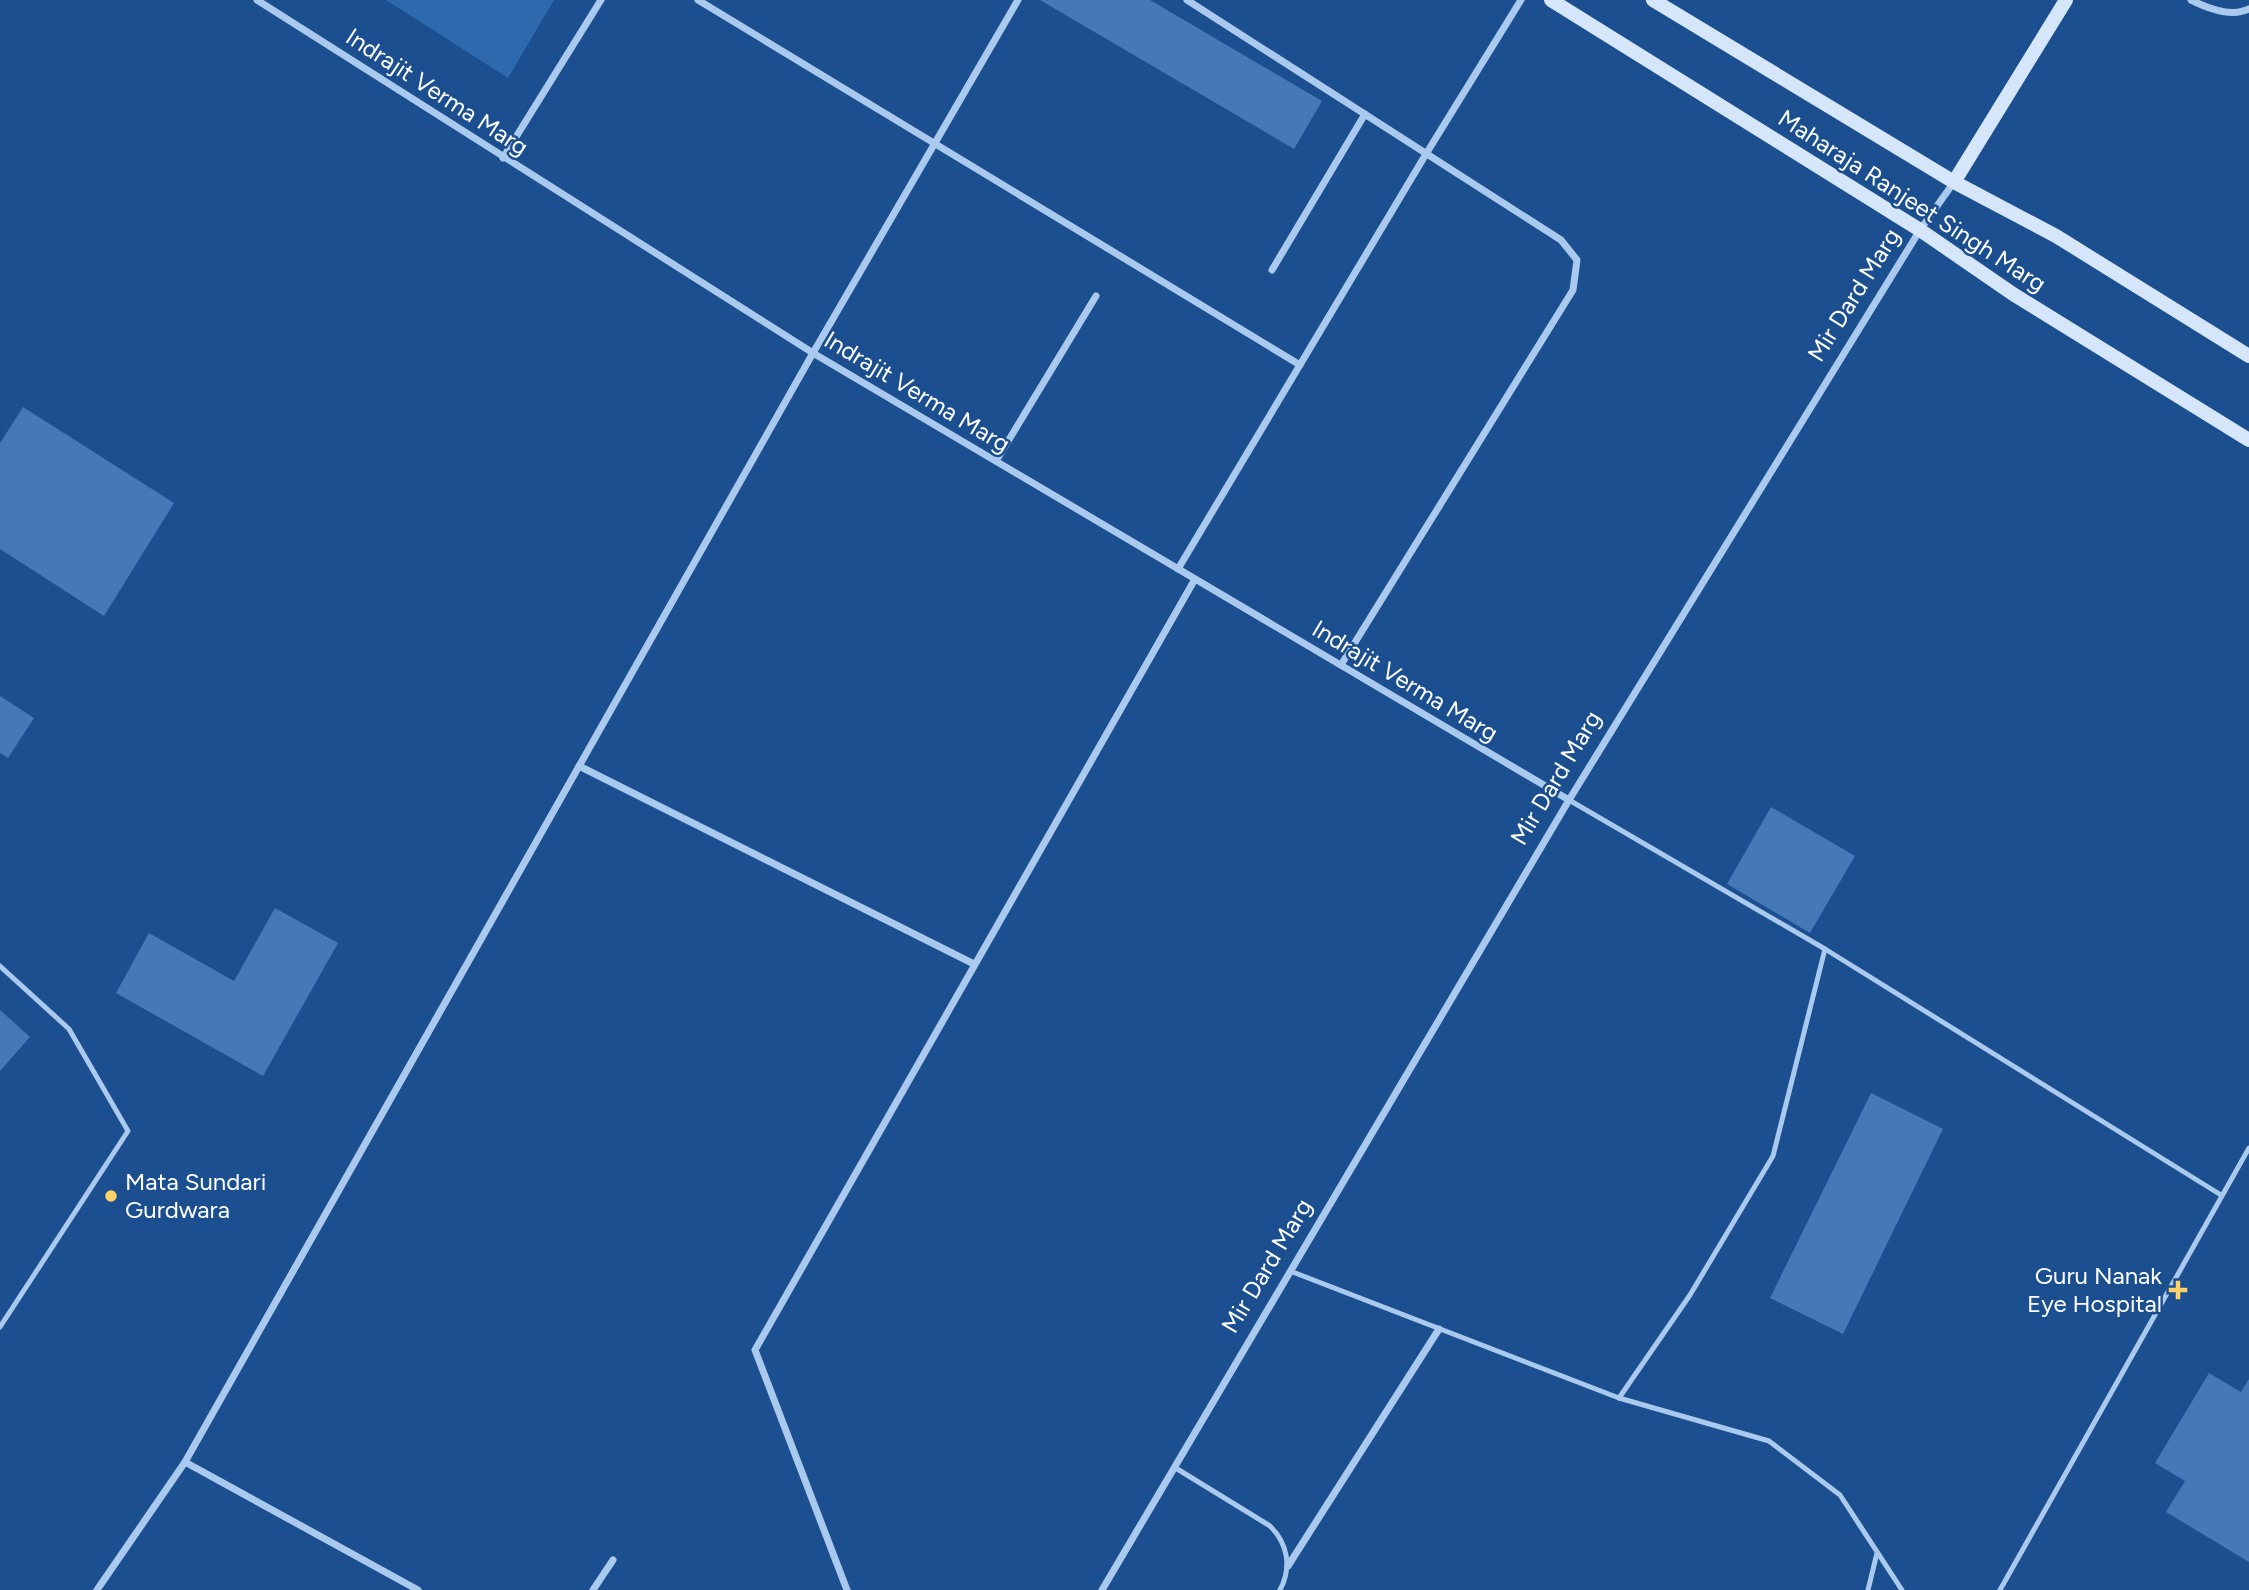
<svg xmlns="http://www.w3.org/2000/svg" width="2249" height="1590" viewBox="0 0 2249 1590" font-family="Figtree,sans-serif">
  <rect width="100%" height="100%" fill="#1b4f8f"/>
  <polygon fill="#2e69ad" points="386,0 554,0 508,78"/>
  <g fill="#4478b7">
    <polygon points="1040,0 1150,0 1322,101 1294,149"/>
    <polygon points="23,407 174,503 104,616 0,549 0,443"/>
    <polygon points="0,696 34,718 8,758 0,753"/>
    <polygon points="1771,807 1855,856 1810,933 1727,884"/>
    <polygon points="275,908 338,943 263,1076 116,993 149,933 234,981"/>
    <polygon points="0,1010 30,1037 0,1071"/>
    <polygon points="1871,1093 1943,1129 1843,1334 1770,1298"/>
    <polygon points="2209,1373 2241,1392 2249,1379 2249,1562 2166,1512 2185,1481 2155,1463"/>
  </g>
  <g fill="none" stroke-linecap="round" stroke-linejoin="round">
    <g stroke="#a9c9ee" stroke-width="5">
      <polyline points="1569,800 1825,949 2221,1195"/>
      <polyline points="0,966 69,1029 128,1131 0,1327"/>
      <polyline points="1290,1271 1619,1398 1769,1441 1840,1495 1902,1590"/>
      <polyline points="1619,1398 1690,1295 1773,1156 1825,949"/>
      <path d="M1174,1467L1270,1526C1288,1544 1292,1567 1280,1590"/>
      <polyline points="1868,1590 1877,1553"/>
      <polyline points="2000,1590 2249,1148"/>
    </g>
    <g stroke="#a9c9ee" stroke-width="7">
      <polyline points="257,0 813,353 1569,800"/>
      <polyline points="698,0 1300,365"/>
      <polyline points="1187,0 1561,240 1577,260 1573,290 1341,665"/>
      <path d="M2191,0C2207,8 2231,18 2249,9"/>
      <polyline points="503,158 601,0"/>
      <polyline points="1272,270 1365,114"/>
      <polyline points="996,461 1096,296"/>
      <polyline points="1178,569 1426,154 1521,0"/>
      <polyline points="579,766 974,964"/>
      <polyline points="185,1462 418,1590"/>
      <polyline points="1288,1566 1439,1329"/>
      <polyline points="97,1590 185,1462 813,353 1018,0"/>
      <polyline points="593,1590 613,1560"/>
      <polyline points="847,1590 755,1350 1195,579"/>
      <polyline points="1102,1590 1569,800 1920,230 1954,182"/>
    </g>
    <g stroke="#d6e6fa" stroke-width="14">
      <polyline points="1551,0 1920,230 2013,294 2249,440"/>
      <polyline points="1653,0 1954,182 2056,236 2249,356"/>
      <polyline points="1954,182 2066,0"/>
    </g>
  </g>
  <g fill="#ffd166" stroke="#1b4f8f" stroke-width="2.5">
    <circle cx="111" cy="1196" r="7"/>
    <path d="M2174.5 1279.5h7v7h7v7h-7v7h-7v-7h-7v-7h7z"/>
  </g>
  <g text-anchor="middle" stroke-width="5" stroke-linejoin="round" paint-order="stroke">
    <g font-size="24" fill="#fff" stroke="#1b4f8f">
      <text transform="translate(437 92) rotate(33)" y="8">Indrajit Verma Marg</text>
      <text transform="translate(1912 201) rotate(33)" y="8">Maharaja Ranjeet Singh Marg</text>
      <text transform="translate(1854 295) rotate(-58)" y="8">Mir Dard Marg</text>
      <text transform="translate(917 392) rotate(31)" y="8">Indrajit Verma Marg</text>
      <text transform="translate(1405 681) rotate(31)" y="8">Indrajit Verma Marg</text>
      <text transform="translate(1556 778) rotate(-59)" y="8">Mir Dard Marg</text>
      <text transform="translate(1267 1266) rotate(-59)" y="8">Mir Dard Marg</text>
    </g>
    <g font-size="24" fill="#fff" stroke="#1b4f8f" text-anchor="start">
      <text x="125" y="1190">Mata Sundari<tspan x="125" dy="28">Gurdwara</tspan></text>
      <text x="2162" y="1284" text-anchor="end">Guru Nanak<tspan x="2162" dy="28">Eye Hospital</tspan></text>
    </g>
  </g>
</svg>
